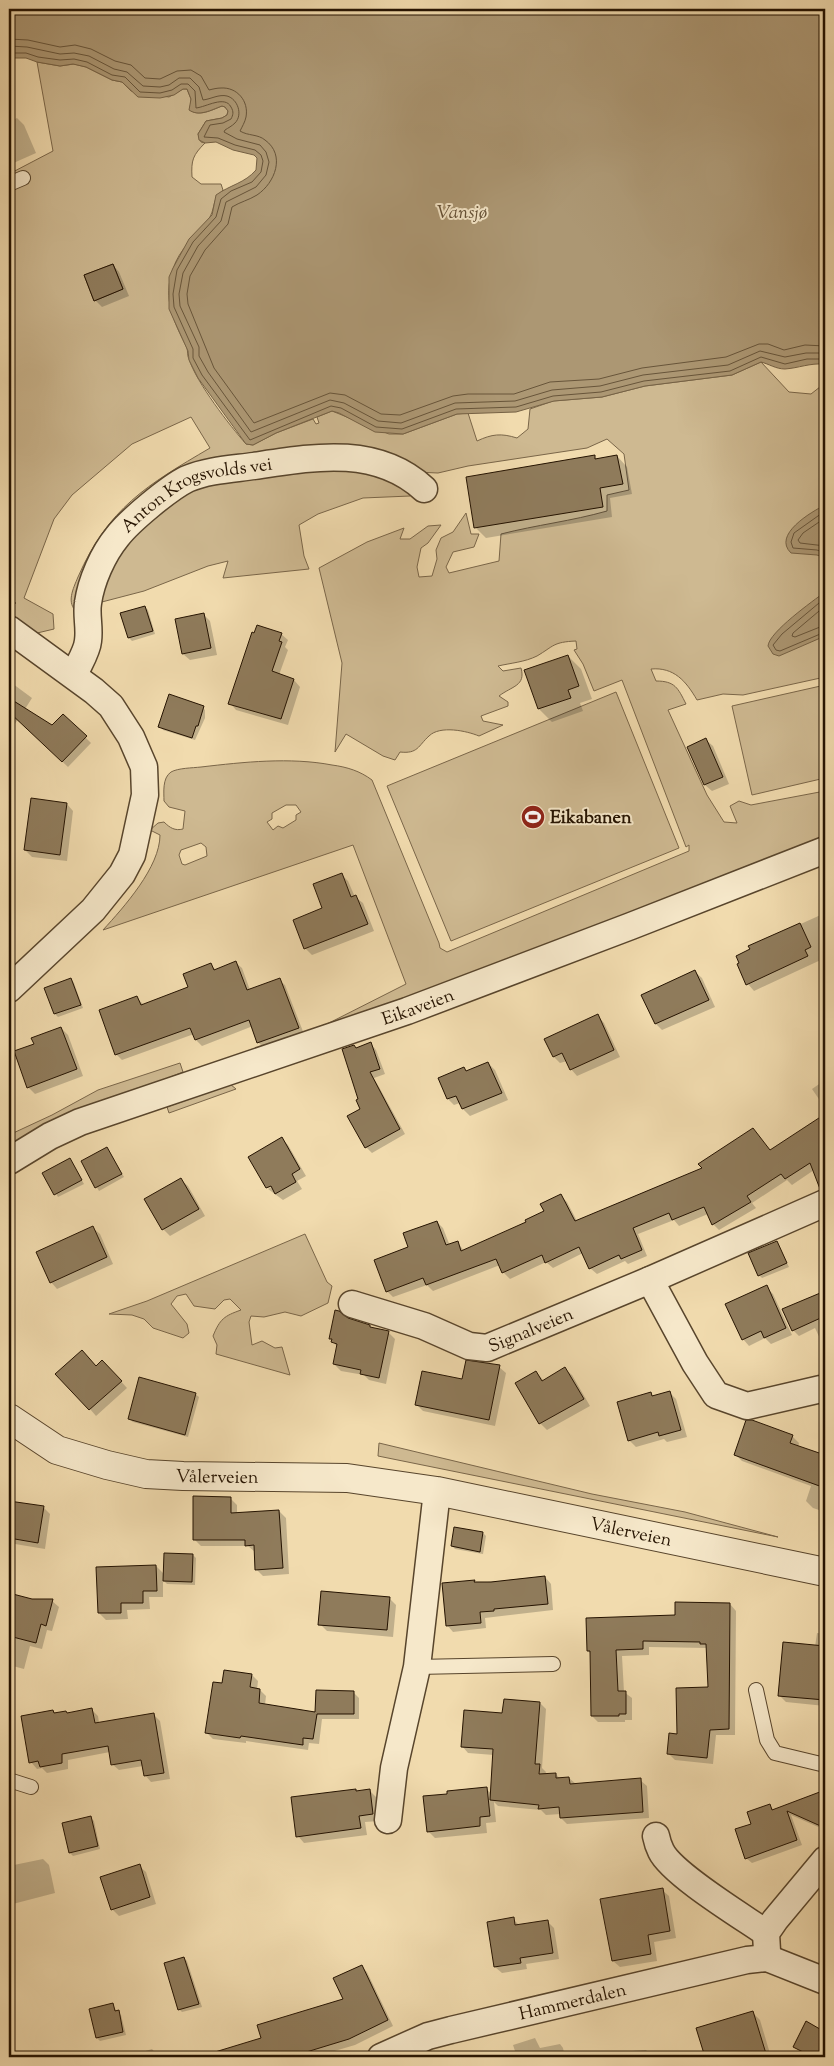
<svg xmlns="http://www.w3.org/2000/svg" width="834" height="2066" viewBox="0 0 834 2066" font-family="'Sorts Mill Goudy',serif">
  <rect width="100%" height="100%" fill="#f1dbae"/>
  <filter id="stains"><feTurbulence type="fractalNoise" baseFrequency=".004" numOctaves="4"/><feColorMatrix values="0 0 0 0 .2 0 0 0 0 .09 0 0 0 0 .02 0 0 0 .5 -.17"/></filter>
  <radialGradient id="worn" r=".72"><stop offset=".6" stop-color="#630" stop-opacity="0"/><stop offset="1" stop-color="#630" stop-opacity=".3"/></radialGradient>
  <g fill="#ceb991" stroke="#7a6649" fill-rule="evenodd">
    <path d="M37,62L60,66L74,64L86,67L112,80L122,82L131,91L169,97L183,89H187L191,99L190,110C199,117 212,110 222,106L225,107L228,111L227,115L222,118L206,121L198,134L201,142L205,143C193,155 191,160 192,177L201,184H221L223,190C211,200 216,209 208,220C196,236 179,249 173,269C162,299 174,322 187,348C188,352 187,356 189,359C196,382 230,426 246,444L253,445L276,433L313,419L316,424L319,423L317,417L332,411L389,434H403L457,414L468,413L477,441C492,434 501,433 517,438L528,429L530,409L553,401L602,397L645,386L732,375L761,362L789,392L811,394L825,383V677L743,695L723,694L697,700C686,681 674,667 651,669L656,681C675,681 678,688 686,704L668,710L707,795L724,822L737,823L730,806L739,801L751,805L825,791V836L765,861L335,1027L327,1024L406,984L353,845L103,930C124,907 160,867 160,835L150,830L158,823L164,822C170,828 175,831 183,829L185,811L169,807L164,801C164,793 162,778 171,772C178,768 192,768 201,767C244,762 290,757 332,765C347,767 360,771 372,780L439,943L440,948L447,952L689,851V845L686,847L622,680L594,691L583,664L574,650L577,649L576,641C553,642 554,646 537,656C525,662 511,663 498,666L503,671L521,668C526,686 512,686 499,696L508,702V706L481,716L483,721L503,725L479,736C467,731 440,725 429,736C418,746 418,754 400,752L395,760L383,756L346,734L335,752L342,663L319,568L367,542L404,528L400,539H410L428,526L441,525L428,543L421,548L417,567L419,577L432,576L437,559L436,550L441,538L453,532L466,513L471,534H479L474,547L453,552L446,567L449,573L499,561L501,534C536,525 572,521 607,511V495L629,490L624,454L607,439L587,448L468,466L438,473L415,472L394,463L163,486L77,612C66,603 73,589 78,577C108,508 147,485 210,448L191,417L132,444L72,495L54,519L24,598L53,614L54,629L33,634L11,620L10,608L16,603L9,598V174L53,151ZM113,264L123,289L94,301L84,275ZM286,805H296L301,812L296,815V820L283,828L278,826L273,830L267,822L272,819V813ZM201,843L206,847L207,856L185,865L182,864L179,855L181,850Z"/>
    <polygon points="349,464 414,492 410,496 363,498 318,514 299,525 304,556 309,569 223,578 228,561 208,566 144,591 98,603 122,541 186,484"/>
    <polygon points="825,685 825,778 752,795 732,706"/>
    <polygon points="616,692 679,848 451,941 387,786"/>
    <polygon points="180,1063 183,1072 34,1132 9,1146 9,1135 52,1115 98,1090"/>
    <polygon points="230,1084 236,1089 169,1113 167,1107"/>
    <path d="M305,1234L327,1282L332,1286L328,1303L301,1316L285,1312L264,1317L251,1316L249,1322L252,1345L262,1341L275,1348L282,1347L290,1375L216,1354L217,1345L213,1336C220,1319 224,1316 241,1310L230,1299L224,1300L215,1309L194,1306L186,1294L177,1296L171,1304L187,1324L189,1333L183,1338L153,1328L144,1319L132,1315L109,1314L147,1301Z"/>
    <polygon points="379,1443 592,1494 685,1512 778,1537 378,1456"/>
  </g>
  <g fill="#ac9773" stroke="#766245">
    <path d="M9,9H825V364C809,363 799,368 785,369C776,369 769,364 761,362L732,375L645,386L602,397L554,401L516,412L457,414L403,434L375,432L339,413L332,411L276,433L253,445L246,444L198,378L189,360L188,351L169,309V277L173,268L189,239L212,215L216,195C230,185 245,183 256,170L257,158L254,155L233,150L216,142L205,143L199,140L198,134L206,121L222,118L227,115L228,111L225,107L222,106C211,110 199,117 189,110L191,99L187,89H183L174,95L160,98L138,97L122,82L112,80L86,67L73,64L60,66L37,62L26,58H9Z"/>
    <path d="M825,505V558L817,555L791,553C772,535 811,512 825,505Z"/>
    <path d="M825,592V636L779,656L773,654L768,646C769,632 813,601 825,592Z"/>
  </g>
  <g fill="#0003">
    <polygon points="17,118 24,125 36,153 9,165 9,122"/>
    <polygon points="113,265 119,272 129,296 102,307 95,300"/>
    <polygon points="617,456 627,467 632,494 610,498 612,517 486,538 476,528 467,478 594,457 597,460"/>
    <polygon points="145,607 148,610 155,634 132,641 129,638"/>
    <polygon points="203,614 210,621 217,655 190,660 183,654"/>
    <polygon points="281,634 288,640 285,647 288,650 279,675 294,680 300,687 288,725 236,710 230,703"/>
    <polygon points="568,656 581,669 592,699 580,703 583,711 552,722 539,709"/>
    <polygon points="9,681 32,698 25,709 53,726 63,715 91,743 68,767 18,719 13,727 9,724"/>
    <polygon points="201,706 205,710 205,718 195,740 163,730 160,726"/>
    <polygon points="706,740 713,746 729,784 712,791 705,785 688,747"/>
    <polygon points="67,804 73,811 67,861 32,857 25,850"/>
    <polygon points="341,874 348,881 355,897 363,903 374,931 312,955 305,948"/>
    <polygon points="825,913 825,958 754,991 748,984 752,950 750,947"/>
    <polygon points="236,963 242,968 250,990 279,980 285,985 304,1034 264,1048 258,1042 253,1026 202,1046 196,1040 194,1034 122,1060 116,1054 137,998 144,1005 190,987 211,965 216,970"/>
    <polygon points="695,972 702,978 715,1007 662,1030 656,1024"/>
    <polygon points="71,979 74,983 83,1008 58,1017 55,1014"/>
    <polygon points="598,1016 604,1023 620,1057 577,1076 571,1069 567,1061 560,1063 554,1057"/>
    <polygon points="61,1028 68,1035 83,1076 35,1094 28,1087 35,1044"/>
    <polygon points="371,1044 376,1050 385,1074 374,1078 405,1134 372,1153 366,1147 357,1049"/>
    <polygon points="488,1063 495,1070 508,1100 470,1116 463,1109 460,1103 454,1105 448,1099 464,1069 467,1072"/>
    <polygon points="825,1080 825,1108 812,1089"/>
    <polygon points="825,1110 825,1190 820,1184 814,1170 792,1185 787,1180 752,1203 756,1208 719,1230 713,1224 708,1214 679,1226 674,1220 638,1234 647,1256 628,1264 625,1261 597,1274 590,1268 583,1253 553,1268 546,1262 510,1279 504,1273 500,1265 433,1291 427,1285 393,1297 387,1291 409,1248 437,1222 443,1228 450,1246 458,1243 464,1251 528,1222 545,1211 561,1196 567,1202 577,1221 703,1169 753,1130 771,1151 823,1117 820,1113"/>
    <polygon points="281,1138 288,1145 306,1176 297,1181 302,1189 283,1200 268,1189 277,1184 268,1188 250,1157"/>
    <polygon points="107,1148 124,1177 99,1191 82,1162"/>
    <polygon points="70,1159 84,1184 58,1197 44,1173"/>
    <polygon points="181,1180 188,1186 205,1216 170,1236 163,1229"/>
    <polygon points="93,1228 100,1234 113,1264 57,1289 51,1282"/>
    <polygon points="777,1242 789,1267 762,1278 759,1275"/>
    <polygon points="766,1287 773,1294 792,1335 771,1344 765,1338 749,1346 743,1339"/>
    <polygon points="819,1295 825,1301 825,1355 820,1347 823,1345 815,1328 799,1336 793,1330"/>
    <polygon points="347,1319 372,1329 388,1332 395,1339 386,1384 369,1380 364,1375 341,1371 334,1364 337,1347 331,1338"/>
    <polygon points="96,1367 109,1368 127,1388 96,1416 90,1409"/>
    <polygon points="499,1367 506,1373 495,1426 423,1411 416,1404 463,1380"/>
    <polygon points="565,1369 572,1375 590,1406 547,1430 540,1423 517,1383 536,1372 544,1381"/>
    <polygon points="669,1392 676,1399 687,1437 667,1442 664,1439 636,1447 629,1440 650,1394 654,1397"/>
    <polygon points="195,1394 199,1397 188,1437 133,1422 129,1419"/>
    <polygon points="792,1436 799,1443 798,1447 825,1457 825,1512 813,1508 806,1501 811,1486 742,1461 735,1454"/>
    <polygon points="230,1498 237,1505 237,1514 279,1511 286,1518 289,1574 263,1576 256,1569 255,1552 248,1546 201,1546 194,1539"/>
    <polygon points="9,1502 43,1507 50,1514 45,1549 9,1543"/>
    <polygon points="455,1528 483,1533 486,1536 483,1554 455,1549 452,1546"/>
    <polygon points="193,1555 196,1558 195,1585 167,1584 163,1580 163,1597 149,1597 150,1609 127,1610 128,1619 106,1620 99,1613 156,1566 164,1574"/>
    <polygon points="545,1577 551,1584 553,1610 485,1618 486,1628 453,1632 447,1625 474,1581 476,1583"/>
    <polygon points="389,1598 396,1605 393,1637 327,1631 320,1624"/>
    <polygon points="32,1601 52,1601 59,1607 52,1631 47,1630 42,1649 30,1646 24,1669 9,1665 9,1611 18,1613"/>
    <polygon points="730,1604 736,1611 735,1735 716,1735 713,1764 675,1760 669,1754 678,1735 709,1689 706,1648 649,1647 649,1655 622,1656 624,1692 632,1698 632,1720 625,1720 625,1722 598,1722 592,1716 591,1654 588,1651 676,1616"/>
    <polygon points="817,1633 825,1634 825,1706 786,1702 779,1695 815,1647"/>
    <polygon points="252,1675 258,1681 257,1690 260,1690 266,1696 265,1705 316,1713 353,1692 359,1698 359,1719 322,1719 319,1744 309,1743 308,1750 246,1741 246,1743 213,1739 207,1733 223,1685"/>
    <polygon points="540,1703 546,1709 542,1768 546,1772 545,1775 556,1774 560,1779 569,1778 576,1784 640,1780 647,1786 649,1818 567,1824 561,1818 561,1814 546,1815 541,1810 498,1806 494,1802 496,1822 486,1823 487,1833 435,1838 428,1831 486,1789 492,1794 494,1755 468,1753 462,1746 504,1715"/>
    <polygon points="92,1710 98,1716 99,1723 153,1714 160,1721 170,1779 151,1782 145,1775 143,1766 119,1770 112,1764 110,1752 68,1760 68,1769 47,1773 42,1768 37,1769 31,1762 53,1711 56,1714 68,1714"/>
    <polygon points="369,1790 376,1797 379,1821 365,1822 367,1835 304,1843 298,1836"/>
    <polygon points="807,1798 825,1805 825,1830 791,1815 802,1845 752,1863 746,1858 752,1825 769,1805 774,1810"/>
    <polygon points="91,1818 94,1821 100,1849 73,1856 70,1853"/>
    <polygon points="43,1859 49,1865 55,1893 9,1905 9,1866"/>
    <polygon points="139,1866 146,1872 156,1904 119,1916 112,1909"/>
    <polygon points="662,1890 669,1896 676,1938 654,1942 657,1961 620,1967 613,1961"/>
    <polygon points="825,1916 825,1938 821,1933"/>
    <polygon points="513,1919 520,1926 547,1921 554,1928 559,1959 526,1964 527,1969 502,1973 495,1967"/>
    <polygon points="184,1958 187,1961 202,2007 182,2012 179,2009"/>
    <polygon points="361,1966 367,1972 393,2026 355,2045 314,2057 222,2057 220,2052 263,2039 344,2000"/>
    <polygon points="113,2005 117,2012 121,2015 126,2035 100,2041 97,2038"/>
    <polygon points="753,2013 760,2020 771,2057 706,2057 698,2029"/>
    <polygon points="822,2024 825,2025 825,2057 812,2057 794,2046 819,2030"/>
    <polygon points="535,2038 540,2048 560,2044 563,2048 565,2057 517,2057 513,2045"/>
    <polygon points="152,2049 159,2057 126,2057"/>
    <polygon points="646,2050 653,2057 591,2057 591,2054"/>
  </g>
  <g fill="none" stroke-linecap="round" stroke-linejoin="round">
    <g stroke="#68553a" stroke-width="1">
      <path d="M9,39L28,40L60,47L75,45L91,49L115,61L131,65L145,78L160,79L177,71L191,70L201,76L209,90C213,89 217,88 221,88C237,87 249,101 246,117C245,122 242,127 240,131C248,136 258,134 265,140C286,155 275,183 257,195C249,200 240,202 232,207L228,224L205,250L190,276L187,294L188,304L214,368L254,423L330,393L345,395L381,414L400,415L453,396L468,394H514L550,382L599,379L642,368L726,357L759,344H768L784,350L805,345L825,346"/>
      <path d="M9,46L27,47L60,54L74,53L89,56L114,69L127,72L143,86L160,87L169,85L179,78H190L199,87L203,100C211,99 219,94 227,96C238,99 243,115 235,123C232,126 228,128 225,130L224,132L237,139L260,145L266,152L269,162L266,175L256,187L226,202L221,221L198,246L183,273L179,294L180,306L199,347V356L208,372L251,432L330,400L344,403L378,421L401,423L455,403L515,401L552,390L600,386L643,375L728,365L760,351L785,357L806,353H825"/>
      <path d="M9,53H26L38,57L60,60L74,59L87,62L112,75L125,77L140,92L160,93L172,90L181,84H188L195,91L196,108C206,107 225,95 231,107C234,112 233,115 231,119L223,123L210,125L204,137L218,138L235,145L255,150L261,155L263,161L261,172L252,182L231,191L221,199L216,217L193,242L177,270L173,294L174,307L193,349V358L202,375L250,440L331,406L341,408L376,427L402,429L456,409L516,407L553,396L601,392L644,381L730,371L761,357L785,364L807,359H825"/>
      <polyline points="825,511 794,533 791,542 793,548 817,550 825,553"/>
      <polyline points="825,518 803,533 798,540 800,543 825,546"/>
      <polyline points="825,598 782,634 773,645 776,650 780,651 825,632"/>
      <polyline points="825,606 793,633 792,636 795,637 825,625"/>
    </g>
  </g>
  <g fill="#8f7b5b" stroke="#251301">
    <polygon points="113,264 123,289 94,301 84,275"/>
    <polygon points="595,455 595,459 617,455 623,484 600,488 603,507 474,528 466,477"/>
    <polygon points="145,606 153,631 128,638 120,613"/>
    <polygon points="204,613 211,648 182,654 175,619"/>
    <polygon points="257,625 282,633 279,641 282,642 272,671 294,679 281,719 228,704 252,632 254,633"/>
    <polygon points="568,655 579,686 568,690 571,698 538,709 524,670"/>
    <polygon points="169,694 204,706 198,726 196,726 192,738 158,727"/>
    <polygon points="9,698 52,725 63,714 87,736 62,762 9,712"/>
    <polygon points="706,738 723,777 704,785 687,747"/>
    <polygon points="31,798 67,803 60,855 24,850"/>
    <polygon points="342,873 351,897 356,895 368,924 304,949 293,920 322,908 313,884"/>
    <polygon points="800,923 811,947 805,950 808,956 746,985 737,964 739,963 736,956 750,949 748,946"/>
    <polygon points="236,961 247,990 280,978 299,1028 257,1043 249,1020 195,1040 190,1028 115,1055 99,1010 137,996 141,1005 188,987 183,974 211,963 214,970"/>
    <polygon points="695,970 709,1000 655,1024 641,995"/>
    <polygon points="71,978 81,1005 54,1014 44,988"/>
    <polygon points="598,1014 614,1050 570,1070 562,1053 553,1057 544,1039"/>
    <polygon points="61,1027 77,1069 27,1088 14,1051 34,1044 31,1038"/>
    <polygon points="371,1042 380,1069 370,1072 400,1129 365,1148 347,1116 360,1109 356,1100 358,1099 342,1049 354,1045 356,1048"/>
    <polygon points="488,1062 502,1093 462,1109 456,1096 447,1099 438,1078 464,1067 466,1071"/>
    <polygon points="825,1114 825,1188 820,1189 810,1163 785,1179 781,1174 747,1196 751,1202 712,1225 704,1207 672,1220 669,1213 633,1228 642,1250 621,1259 619,1255 589,1269 579,1247 545,1263 542,1255 502,1273 496,1259 426,1285 423,1278 386,1292 374,1260 408,1247 403,1233 437,1221 446,1245 458,1241 461,1251 526,1222 525,1220 544,1211 540,1204 561,1194 575,1221 702,1168 698,1164 753,1128 770,1150"/>
    <polygon points="282,1137 300,1169 292,1174 296,1182 275,1194 271,1186 266,1188 248,1157"/>
    <polygon points="107,1147 122,1174 95,1188 81,1161"/>
    <polygon points="70,1158 82,1180 54,1195 42,1173"/>
    <polygon points="181,1178 199,1209 162,1230 144,1199"/>
    <polygon points="93,1226 107,1257 50,1283 36,1252"/>
    <polygon points="777,1241 787,1263 758,1276 748,1253"/>
    <polygon points="767,1285 786,1328 764,1338 761,1331 742,1340 725,1304"/>
    <polygon points="825,1291 825,1316 792,1331 782,1309"/>
    <polygon points="335,1310 339,1311 348,1318 370,1325 370,1327 389,1331 379,1378 360,1374 361,1370 333,1364 337,1344 331,1342 332,1339 329,1339"/>
    <polygon points="82,1350 96,1366 102,1360 122,1381 89,1410 55,1374"/>
    <polygon points="466,1360 500,1365 489,1420 415,1405 422,1371 462,1379"/>
    <polygon points="565,1367 584,1399 539,1424 515,1383 536,1371 542,1381"/>
    <polygon points="139,1377 196,1393 185,1435 128,1419"/>
    <polygon points="670,1391 681,1430 659,1436 658,1432 628,1441 617,1402 651,1392 652,1396"/>
    <polygon points="746,1420 752,1420 793,1435 790,1443 825,1455 825,1488 734,1455"/>
    <polygon points="193,1496 231,1497 231,1513 279,1510 283,1568 255,1570 254,1545 245,1546 245,1540 193,1540"/>
    <polygon points="9,1501 44,1506 38,1543 9,1538"/>
    <polygon points="454,1527 483,1532 480,1552 451,1546"/>
    <polygon points="164,1553 193,1554 192,1582 163,1581"/>
    <polygon points="156,1565 157,1591 143,1591 143,1603 121,1603 121,1613 98,1613 96,1567"/>
    <polygon points="545,1576 548,1604 494,1609 494,1611 480,1612 481,1623 446,1626 442,1583 475,1580 474,1582 491,1582"/>
    <polygon points="321,1591 390,1597 387,1630 318,1625"/>
    <polygon points="9,1593 32,1599 53,1599 46,1626 41,1624 36,1643 9,1636"/>
    <polygon points="675,1602 730,1603 729,1729 710,1730 707,1758 667,1754 669,1733 677,1734 676,1688 708,1687 706,1644 700,1644 700,1642 643,1641 643,1649 616,1650 618,1691 626,1691 626,1714 619,1714 619,1716 591,1716 590,1651 587,1651 586,1618 675,1615"/>
    <polygon points="783,1642 825,1646 825,1700 778,1696"/>
    <polygon points="224,1670 252,1674 250,1687 260,1689 259,1703 315,1712 316,1690 354,1691 354,1714 317,1714 313,1739 303,1738 303,1745 241,1736 240,1738 205,1733 213,1682 222,1683"/>
    <polygon points="504,1699 540,1702 535,1764 540,1764 539,1774 556,1773 556,1778 569,1777 570,1784 641,1778 643,1812 560,1818 559,1807 538,1809 539,1805 490,1800 493,1749 461,1747 464,1710 502,1713"/>
    <polygon points="92,1708 95,1723 154,1713 164,1773 144,1776 141,1760 111,1765 108,1746 62,1754 62,1763 40,1767 38,1761 29,1763 21,1716 53,1710 54,1713 66,1711 67,1713"/>
    <polygon points="487,1787 490,1816 480,1817 480,1826 427,1832 423,1796 447,1794 447,1791"/>
    <polygon points="356,1789 356,1791 370,1789 373,1814 359,1816 361,1828 296,1837 291,1797"/>
    <polygon points="825,1790 825,1828 787,1811 797,1840 745,1859 735,1829 751,1824 747,1812 770,1804 772,1810"/>
    <polygon points="91,1816 98,1846 69,1853 62,1823"/>
    <polygon points="140,1864 150,1897 111,1910 100,1877"/>
    <polygon points="663,1888 670,1931 648,1935 651,1954 612,1961 600,1899"/>
    <polygon points="514,1917 515,1925 548,1920 553,1953 520,1958 521,1963 494,1967 487,1922"/>
    <polygon points="184,1957 199,2004 178,2010 164,1963"/>
    <polygon points="362,1965 388,2020 349,2039 290,2057 215,2057 215,2052 261,2038 257,2025 343,1999 333,1978"/>
    <polygon points="113,2003 115,2011 119,2010 123,2032 96,2038 89,2009"/>
    <polygon points="753,2011 767,2057 705,2057 696,2028"/>
    <polygon points="806,2021 825,2032 825,2057 813,2057 793,2047"/>
  </g>
  <g fill="none" stroke-linecap="round" stroke-linejoin="round">
    <g stroke="#58452c" stroke-width="16">
      <g id="service">
        <polyline points="9,184 23,178"/>
        <polyline points="417,1667 553,1664"/>
        <polyline points="756,1690 767,1740 775,1753 825,1765"/>
        <polyline points="9,1780 31,1787"/>
      </g>
    </g>
    <g stroke="#58452c" stroke-width="29">
      <g id="minor">
        <polyline points="9,629 94,691 111,706 131,737 144,767 145,795 132,855 122,874 93,910 9,989"/>
        <path id="s1" d="M74,675C78,665 87,652 88,641C90,628 86,615 88,603C91,581 103,554 117,537C129,521 169,488 187,479C208,470 232,469 254,466C313,457 376,445 424,489"/>
        <path id="s2" d="M9,1161L50,1136L80,1122L407,1011L631,926L825,850"/>
        <polyline points="650,1280 695,1363 716,1395 747,1406 821,1389 825,1389"/>
        <path id="s3" d="M352,1304L424,1326L469,1346L487,1348L650,1280L825,1203"/>
        <polyline points="388,1820 394,1768 417,1667 437,1491"/>
        <path d="M656,1836C657,1841 659,1847 661,1851C672,1874 743,1917 766,1933"/>
        <polyline points="767,1951 766,1933 775,1920 825,1860"/>
        <path id="s4" d="M381,2057L428,2036L451,2030L747,1960L767,1958L825,1981"/>
      </g>
    </g>
    <g stroke="#58452c" stroke-width="30">
      <g id="tertiary">
        <path id="s5" d="M9,1418L57,1450L107,1465L146,1474L183,1476L347,1478L437,1491L825,1572"/>
      </g>
    </g>
    <use href="#service" stroke="#f6e8ca" stroke-width="14"/>
    <use href="#minor" stroke="#f6e8ca" stroke-width="26"/>
    <use href="#tertiary" stroke="#f6e8ca" stroke-width="28"/>
  </g>
  <defs>
    <g id="stadium-disc" transform="scale(1.25)"><circle r="9.5" fill="#8f2418" stroke="#f6e8ca"/><path d="M0-5a6.5 5 0 1 0 0 10a6.5 5 0 1 0 0-10ZM-3.5-1.8h7v3.6h-7Z" fill="#fff"/></g>
  </defs>
  <g fill-rule="evenodd">
    <use href="#stadium-disc" x="533" y="817"/>
  </g>
  <g text-anchor="middle" stroke-width="4" stroke-linejoin="round" paint-order="stroke">
    <g font-size="18" fill="#251301" stroke="#f6e8ca">
      <text dy="6" stroke="none"><textPath href="#s1" startOffset="242">Anton Krogsvolds vei</textPath></text>
      <text dy="6" stroke="none"><textPath href="#s2" startOffset="438">Eikaveien</textPath></text>
      <text dy="6" stroke="none"><textPath href="#s3" startOffset="190">Signalveien</textPath></text>
      <text dy="6" stroke="none"><textPath href="#s5" startOffset="221">Vålerveien</textPath></text>
      <text dy="6" stroke="none"><textPath href="#s5" startOffset="640">Vålerveien</textPath></text>
      <text dy="6" stroke="none"><textPath href="#s4" startOffset="200">Hammerdalen</textPath></text>
    </g>
    <g font-size="18" font-weight="bold" fill="#251301" stroke="#f6e8ca" text-anchor="start">
      <text x="550" y="823">Eikabanen</text>
    </g>
    <g font-size="19" font-style="italic" fill="#624e34" stroke="#f6e8ca">
      <text x="462" y="218">Vansjø</text>
    </g>
  </g>
  <rect width="834" height="2066" fill="none" stroke="#f1dbae" stroke-width="30"/>
  <rect x="10" y="10" width="814" height="2046" fill="none" stroke="#251301" stroke-width="2.5"/>
  <rect x="15" y="15" width="804" height="2036" fill="none" stroke="#251301"/>
  <rect width="100%" height="100%" filter="url(#stains)"/>
  <rect width="100%" height="100%" fill="url(#worn)"/>
</svg>
